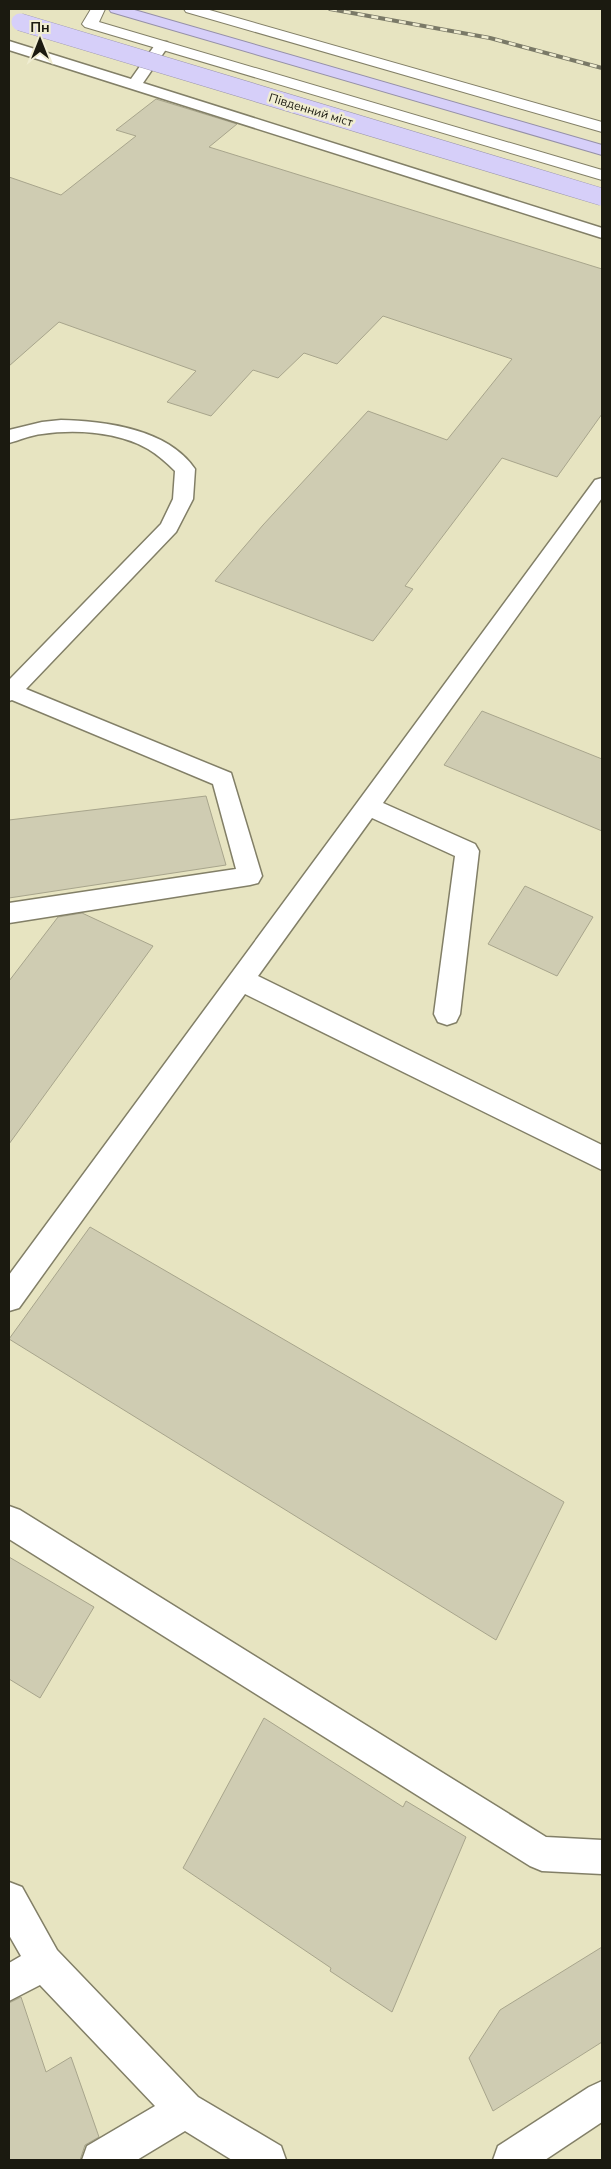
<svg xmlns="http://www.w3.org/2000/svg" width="611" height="2169" viewBox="0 0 611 2169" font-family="Mulish,sans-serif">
  <rect width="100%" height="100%" fill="#f0edd2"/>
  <rect fill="#e7e4c1" x="9" y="9" width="593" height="2151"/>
  <g fill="#cfccb2" stroke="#a8a58c">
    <polygon points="156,99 237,124 209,147 602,269 602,414 557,477 502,458 405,586 413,589 373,641 215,581 263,525 368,411 447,440 512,359 383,316 337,364 304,353 278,378 253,370 211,416 167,402 196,371 59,322 9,366 9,177 61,195 136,136 116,130"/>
    <polygon points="482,711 602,759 602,831 444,765"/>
    <polygon points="206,796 226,865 9,898 9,820"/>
    <polygon points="525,886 593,917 557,976 488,944"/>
    <polygon points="82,913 153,946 9,1144 9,981 58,917"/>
    <polygon points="90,1227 564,1502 496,1640 9,1339"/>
    <polygon points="9,1557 94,1607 40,1698 9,1679"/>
    <polygon points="264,1718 403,1807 406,1801 466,1837 392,2012 330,1971 331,1968 183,1868"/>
    <polygon points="602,1947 602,2042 493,2111 469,2058 500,2010"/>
    <polygon points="21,1997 46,2072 71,2057 99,2137 85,2145 80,2160 9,2160 9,2003"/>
  </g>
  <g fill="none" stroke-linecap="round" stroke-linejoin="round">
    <g stroke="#827f67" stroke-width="3">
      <g id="lane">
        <polygon points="9,41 131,79 157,42 167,42 169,45 143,83 602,228 602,238 9,50"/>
        <path d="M61,420C105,421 168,429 195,469L193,499L176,532L26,689L231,773L262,876L258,883L250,885L9,923V903L236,869L213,784L12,700L9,701V680L161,524L173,499L175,471C167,463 158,455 148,449C119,432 76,429 42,434C31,435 20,440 9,443V430L42,422Z"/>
        <polygon points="602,478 602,498 383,803 475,844 479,851 460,1014 456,1022 447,1025 438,1022 434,1014 455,856 372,818 258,976 602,1145 602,1170 245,994 19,1308 9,1311 9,1275 595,480"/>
        <polygon points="9,1506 20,1510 546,1837 602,1840 602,1874 542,1871 530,1866 9,1539"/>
        <polygon points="9,1882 22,1887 57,1950 198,2097 281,2146 286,2160 232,2160 185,2131 137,2160 82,2160 87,2146 155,2106 40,1985 9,2001 9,1963 21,1956 9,1935"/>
        <polygon points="602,2081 602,2122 545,2160 493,2160 498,2146 589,2087"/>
      </g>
    </g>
    <g stroke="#827f67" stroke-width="2">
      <g id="street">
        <polygon points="91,9 105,9 99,22 602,170 602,180 85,27 82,24"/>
        <polygon points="184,9 206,9 602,122 602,132 186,12"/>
      </g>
    </g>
    <g stroke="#9590a7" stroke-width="2">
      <polygon id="highway" points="109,9 131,9 602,145 602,155 111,12"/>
    </g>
    <use href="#lane" fill="#fff" fill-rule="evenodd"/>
    <use href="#street" fill="#fff" fill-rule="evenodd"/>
    <use href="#highway" fill="#d6cff9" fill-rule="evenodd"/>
    <g stroke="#7a7967" stroke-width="4">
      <polyline id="rail" points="330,9 490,38 602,68"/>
    </g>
    <use href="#rail" stroke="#f0edd2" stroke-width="2.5" stroke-dasharray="7" stroke-linecap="butt"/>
    <g stroke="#9590a7" stroke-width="18" stroke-linecap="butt">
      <polyline id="highway-bridge" points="20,22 602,197"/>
    </g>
    <use href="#highway-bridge" stroke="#d6cff9" stroke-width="17"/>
  </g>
  <g text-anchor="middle" stroke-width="5" stroke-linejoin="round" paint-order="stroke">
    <g font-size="12" fill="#1b1a10" stroke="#f0edd2">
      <text transform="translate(311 110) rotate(17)" y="4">Південний міст</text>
    </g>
  </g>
  <rect width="611" height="2169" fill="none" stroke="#1b1a10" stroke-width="20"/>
  <g transform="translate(40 40)" stroke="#f0edd2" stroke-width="4" paint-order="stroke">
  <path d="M0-4L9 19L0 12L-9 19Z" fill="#1b1a10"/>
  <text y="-8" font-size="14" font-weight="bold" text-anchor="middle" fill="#1b1a10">Пн</text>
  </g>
</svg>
